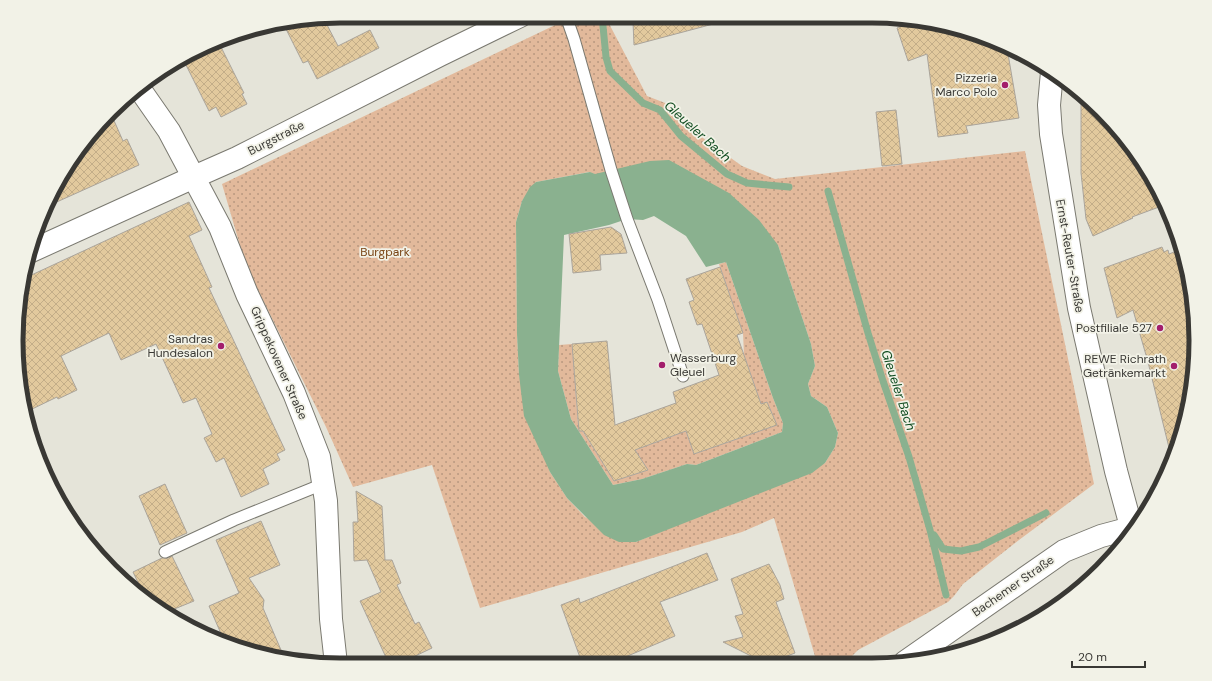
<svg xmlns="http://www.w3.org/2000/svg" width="1212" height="681" viewBox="0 0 1212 681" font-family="'DM Sans',sans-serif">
  <defs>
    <pattern id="park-dots" width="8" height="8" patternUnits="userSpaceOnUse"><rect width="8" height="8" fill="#e2b99b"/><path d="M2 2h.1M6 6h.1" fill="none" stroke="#b8977f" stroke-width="1.8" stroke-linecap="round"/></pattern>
    <pattern id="building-cross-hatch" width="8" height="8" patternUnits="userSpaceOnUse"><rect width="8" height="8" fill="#e2c99d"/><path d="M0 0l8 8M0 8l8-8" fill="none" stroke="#c3ad88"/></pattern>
  </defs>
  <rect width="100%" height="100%" fill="#e5e4d9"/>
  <g fill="url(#park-dots)" fill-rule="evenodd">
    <path d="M574,16H605L647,96L673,106L696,133L742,166L775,179L1025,151L1094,484L1019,540L963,584L954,596L948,602L858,650L846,662L817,663L774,518L742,532L480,608L432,465L353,487L326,427L246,266L222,184ZM589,172L778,245L811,344L815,366L808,384L811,396L827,407L838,433L835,447L825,463L636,542L585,517L567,498L550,472L519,375L517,334L516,222L522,201L536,182Z"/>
    <polygon points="726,262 773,398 783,423 782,432 696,465 687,464 642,479 613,485 571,419 558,371 559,345 572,344 578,424 614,481 648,470 635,450 673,436 685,429 694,454 777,425 767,402 761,404 744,355 743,333 719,264"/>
  </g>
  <path fill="#8ab18f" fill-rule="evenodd" d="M669,160L729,193L759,220L778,245L811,344L815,366L808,384L811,396L827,407L838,433L835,447L825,463L812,473L636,542H619L604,535L567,498L550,472L524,416L519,375L517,334L516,222L522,201L530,187L536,182L590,172L595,174L650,161ZM654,216L686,236L706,267L726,262L773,398L783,423L782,432L696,465L687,464L642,479L613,485L571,419L558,371L564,235L609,225L627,219L643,220Z"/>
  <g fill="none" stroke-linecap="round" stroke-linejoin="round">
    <g stroke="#8ab18f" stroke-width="7">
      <polyline points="602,16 606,57 610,71 643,103 660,110 681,136 727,174 747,183 789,187"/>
      <polyline points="828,191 868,333 883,381 909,457 930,530 946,595"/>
      <polyline points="934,535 943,549 961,551 979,547 1046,513"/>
    </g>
  </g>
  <g fill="url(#building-cross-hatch)" stroke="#aaa49b">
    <polygon points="646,16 716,16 717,23 634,45 633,22 647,19"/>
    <polygon points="324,19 338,46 370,30 379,48 317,79 308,61 303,63 284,25"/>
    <polygon points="913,20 956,27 1007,48 1019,118 966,126 968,133 938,137 927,54 908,61 897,28"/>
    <polygon points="219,43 244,93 242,94 247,104 221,117 216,107 209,111 184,61"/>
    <polygon points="1081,93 1086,97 1129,143 1145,170 1159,207 1132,217 1133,218 1093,236 1086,219 1081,173"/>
    <polygon points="896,110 902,164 882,166 876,112"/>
    <polygon points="112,116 123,141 127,139 139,165 50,205 71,160"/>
    <polygon points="189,202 202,230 189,236 212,287 209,288 285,450 277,454 280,460 263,469 269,484 241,497 224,458 216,462 204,438 212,434 196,398 183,403 156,344 121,360 109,333 61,356 77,390 58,399 57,397 28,411 17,361 25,278"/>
    <polygon points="611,227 621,234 627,253 600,255 601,270 573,273 569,234"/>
    <polygon points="1162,247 1164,252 1168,250 1169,254 1182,249 1185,257 1195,320 1193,383 1179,445 1172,460 1148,362 1133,310 1117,318 1104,268"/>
    <polygon points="720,267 743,333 737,335 761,404 767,402 777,425 694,454 686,431 635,450 648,470 614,481 583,431 579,431 572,344 607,341 615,425 676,403 673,392 719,375 702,324 697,325 689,302 694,300 686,279"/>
    <polygon points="165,484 187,533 160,545 139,496"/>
    <polygon points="356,491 382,506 385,560 392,560 401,583 397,585 415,624 419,622 432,648 409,659 411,664 389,664 360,601 381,592 367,560 354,561 353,522 358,522"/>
    <polygon points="261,521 280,565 249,578 264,600 263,608 284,657 236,648 225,643 209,606 239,593 216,540"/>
    <polygon points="707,553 718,580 660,602 675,636 611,663 582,663 561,605 579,598 580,603"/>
    <polygon points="172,556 194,601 167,612 143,593 133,572 162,558 168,558"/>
    <polygon points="769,564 780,585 784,599 776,602 795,653 769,663 759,663 757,659 723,642 743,637 735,616 743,614 731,579"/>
  </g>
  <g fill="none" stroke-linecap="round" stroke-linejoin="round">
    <g stroke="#7a7970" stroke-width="13">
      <g id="service">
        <polyline points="566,16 574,39 611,170 627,219 658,300 683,376"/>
        <polyline points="165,552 234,520 323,484"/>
      </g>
    </g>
    <g stroke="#7a7970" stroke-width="24">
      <g id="minor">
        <polyline points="139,88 169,131 220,227 247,294 294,393 319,457 326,501 331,619 336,664"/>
        <polyline points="29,252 194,177 237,158 440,55 520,16"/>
      </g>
    </g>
    <g stroke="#7a7970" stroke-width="24">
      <g id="tertiary">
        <polyline points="1052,72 1049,105 1051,134 1079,308 1116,471 1132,530"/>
        <polyline points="905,662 1064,551 1101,536 1131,528"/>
      </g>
    </g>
    <use href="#service" stroke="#fff" stroke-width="11"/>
    <use href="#minor" stroke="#fff" stroke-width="22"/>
    <use href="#tertiary" stroke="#fff" stroke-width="22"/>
  </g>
  <g fill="#a31e6c" stroke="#f2f2e7" stroke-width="1.5">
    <circle cx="1005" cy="85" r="4"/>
    <circle cx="1160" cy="328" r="4"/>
    <circle cx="221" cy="346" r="4"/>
    <circle cx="662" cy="365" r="4"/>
    <circle cx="1174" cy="366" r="4"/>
  </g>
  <g text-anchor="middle" stroke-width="3.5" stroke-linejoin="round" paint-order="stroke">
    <g font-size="12" fill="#393834" stroke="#f2f2e7" text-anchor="end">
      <text x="997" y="82">Pizzeria<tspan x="997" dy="14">Marco Polo</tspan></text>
      <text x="1152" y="332">Postfiliale 527</text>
      <text x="213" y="343">Sandras<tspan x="213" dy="14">Hundesalon</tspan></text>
      <text x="670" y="362" text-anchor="start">Wasserburg<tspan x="670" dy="14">Gleuel</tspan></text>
      <text x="1166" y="363">REWE Richrath<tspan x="1166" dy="14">Getränkemarkt</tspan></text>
    </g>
    <g font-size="12" fill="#393834" stroke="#f2f2e7">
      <text transform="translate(276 138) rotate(-27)" y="4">Burgstraße</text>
      <text transform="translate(1070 256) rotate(80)" y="4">Ernst-Reuter-Straße</text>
      <text transform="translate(279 363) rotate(66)" y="4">Grippekovener Straße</text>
      <text transform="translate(1013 586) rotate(-35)" y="4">Bachemer Straße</text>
    </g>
    <g font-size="12" fill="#784313" stroke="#f2f2e7">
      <text x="385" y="256">Burgpark</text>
    </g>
    <g font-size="13" font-style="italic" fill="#104c20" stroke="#f2f2e7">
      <text transform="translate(698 131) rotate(42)" y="5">Gleueler Bach</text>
      <text transform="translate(899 390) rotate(72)" y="5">Gleueler Bach</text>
    </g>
  </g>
  <path d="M0 0H1212V681H0ZM340 23H872A317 317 0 0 1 1189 340V341A317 317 0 0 1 872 658H340A317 317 0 0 1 23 341V340A317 317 0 0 1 340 23Z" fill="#f2f2e7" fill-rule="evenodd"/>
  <path fill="none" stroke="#393834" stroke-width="5" d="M340 23H872A317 317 0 0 1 1189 340V341A317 317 0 0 1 872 658H340A317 317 0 0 1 23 341V340A317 317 0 0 1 340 23Z"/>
  <path d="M1072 661v6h73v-6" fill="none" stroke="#393834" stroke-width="2"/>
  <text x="1078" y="661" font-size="12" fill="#393834" stroke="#f2f2e7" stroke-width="3" paint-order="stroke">20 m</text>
</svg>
